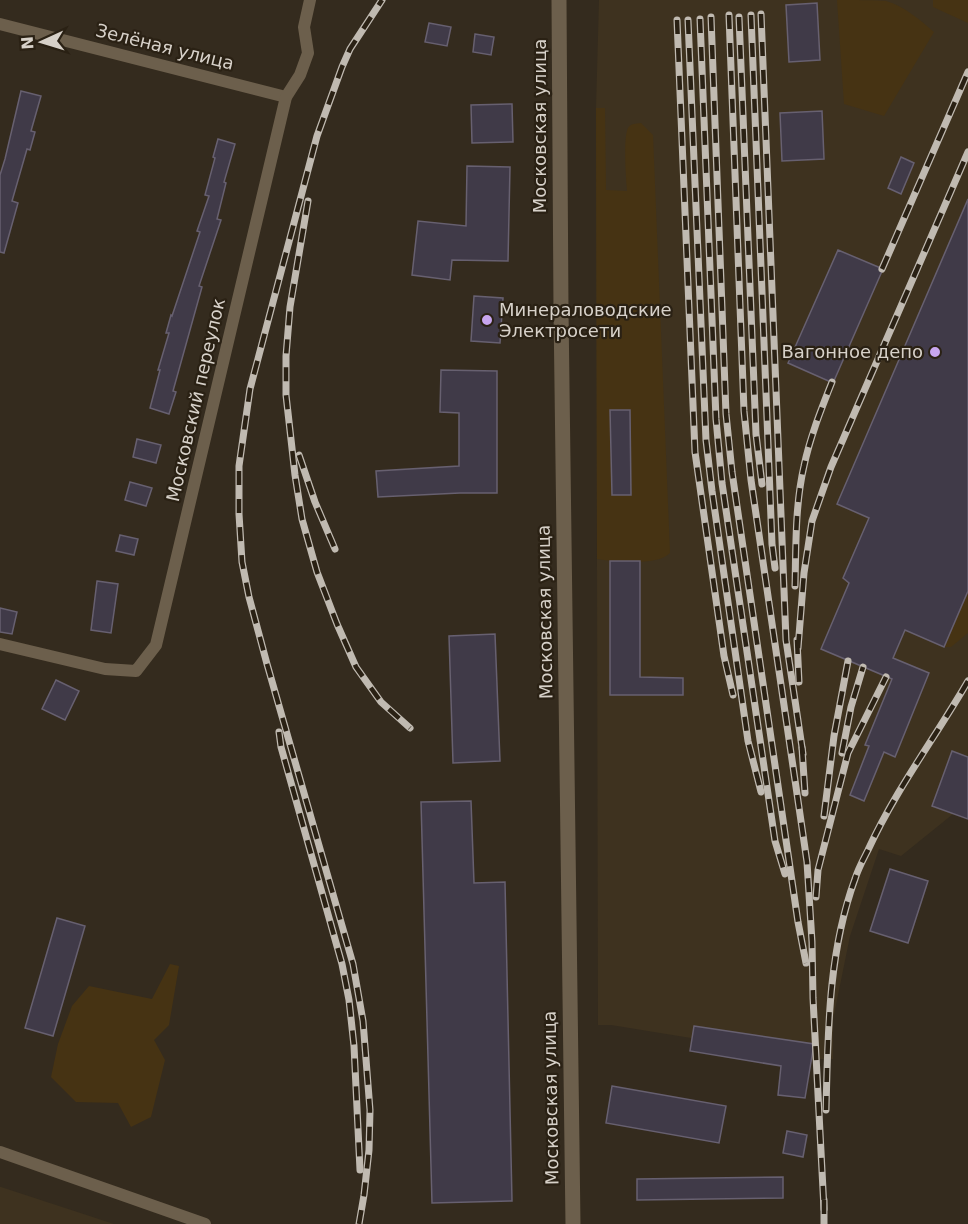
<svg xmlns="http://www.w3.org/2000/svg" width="968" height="1224" viewBox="0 0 968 1224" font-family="'DejaVu Sans',sans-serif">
  <rect width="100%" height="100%" fill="#342b1e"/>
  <g fill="#3e321f">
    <polygon points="599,0 968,0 968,819 953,814 901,856 879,849 850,936 833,1020 833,1059 812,1059 810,1070 690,1051 691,1038 611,1025 598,1025 596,108"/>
    <polygon points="0,1187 1,1187 114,1224 0,1224"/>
  </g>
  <g fill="#463313">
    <path d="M837,0C849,0 875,0 886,1C904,6 920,20 934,32L884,116L844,104Z"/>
    <polygon points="933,0 968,0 968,23 933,7"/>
    <path d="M596,108H605L606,190L627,191C626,178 623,138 628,128C631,123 636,124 641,123L653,135L670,553C659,566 613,562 597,559Z"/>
    <polygon points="968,591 968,633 951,647 944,647"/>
    <polygon points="170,964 179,966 169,1025 154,1040 165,1060 151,1117 131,1127 118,1103 76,1102 51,1077 58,1044 72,1006 89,986 152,999"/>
  </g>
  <g fill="#403a48" stroke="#676070" stroke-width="1.5">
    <polygon points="817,3 820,60 789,62 786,5"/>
    <polygon points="429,23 451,27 447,46 425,42"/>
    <polygon points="475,34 494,37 491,55 473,52"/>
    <polygon points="21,91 41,96 31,131 35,132 30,150 27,149 12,201 18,203 4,253 0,252 0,175 5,159"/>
    <polygon points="512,104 513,142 472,143 471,105"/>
    <polygon points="822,111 824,159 782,161 780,113"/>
    <polygon points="218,139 235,144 224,182 226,183 217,219 221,220 199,286 202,287 173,391 176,392 169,414 150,408 160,370 158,370 169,333 166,333 171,315 172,316 200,232 197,231 209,196 205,195 215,158 213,157"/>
    <polygon points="901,157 914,163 901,194 888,188"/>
    <polygon points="467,166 510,167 508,261 452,260 450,280 412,275 418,221 466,226"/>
    <polygon points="968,199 968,591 944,647 905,630 893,658 929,673 895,757 884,752 864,801 850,795 869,746 865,745 892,679 821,649 849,583 843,578 869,518 837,504"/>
    <polygon points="838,250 883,269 833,383 788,363"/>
    <polygon points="474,296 503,298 500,343 471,341"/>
    <polygon points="441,370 497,371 497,493 460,493 378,497 376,471 459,466 459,413 440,412"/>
    <polygon points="610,410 630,410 631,495 612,495"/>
    <polygon points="137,439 161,445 156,463 133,457"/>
    <polygon points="130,482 152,488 146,506 125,500"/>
    <polygon points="120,535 138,539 134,555 116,551"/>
    <polygon points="610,561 640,561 640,677 683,678 683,695 610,695"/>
    <polygon points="97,581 118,584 111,633 91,630"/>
    <polygon points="0,608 17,612 12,634 0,632"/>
    <polygon points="495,634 500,761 453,763 449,636"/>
    <polygon points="56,680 79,691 65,720 42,709"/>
    <polygon points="952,751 968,757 968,819 932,806"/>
    <polygon points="471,801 474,883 505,882 512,1201 432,1203 421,802"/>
    <polygon points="890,869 928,881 908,943 870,931"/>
    <polygon points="57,918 85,926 53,1036 25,1028"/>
    <polygon points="694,1026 814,1044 805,1098 778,1095 781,1066 690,1051"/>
    <polygon points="612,1086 726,1106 719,1143 606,1123"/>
    <polygon points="787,1131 807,1135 803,1157 783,1153"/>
    <polygon points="783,1177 783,1198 637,1200 637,1179"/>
  </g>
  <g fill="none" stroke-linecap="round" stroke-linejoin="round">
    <g stroke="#6c5f4c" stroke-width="12">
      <polyline points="0,24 286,97"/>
      <polyline points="0,644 105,669 136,671 156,645 286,97 300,75 308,53 304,27 310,0"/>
      <polyline points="0,1152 205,1224"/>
    </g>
    <polyline stroke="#6c5f4c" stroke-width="15" points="559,0 561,310 573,1224"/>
    <g stroke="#c0bab1" stroke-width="7">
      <g id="rail">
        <polyline points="761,14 786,640 803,754"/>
        <polyline points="729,15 744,411 751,480 807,862 812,942 813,998 824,1209"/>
        <polyline points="751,15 772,544 775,568"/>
        <polyline points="711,17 726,414 732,472 798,922 806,963"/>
        <polyline points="739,17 756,434 762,484"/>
        <polyline points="700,19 716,419 722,483 775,841 785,874"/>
        <polyline points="677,20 695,452 724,656 733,695"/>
        <polyline points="688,20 706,440 712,491 748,741 761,792"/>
        <polyline points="308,201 290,307 286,356 286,395 295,475 302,519 317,572 337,624 356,667 381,702 410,728"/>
        <polyline points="882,269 968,72"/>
        <polyline points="299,455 315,502 335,549"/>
        <path d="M795,586C796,547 795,505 804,466C810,437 821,410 832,382"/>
        <polyline points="797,640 799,682"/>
        <polyline points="798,648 804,573 812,521 831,467 968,152"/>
        <polyline points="279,732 281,747 342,964 349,1000 354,1046 360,1170"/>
        <polyline points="802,748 805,793"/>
        <polyline points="842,753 851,707 863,667"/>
        <polyline points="824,816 834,736 848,661"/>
        <polyline points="816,897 818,870 848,753 886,677"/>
        <path d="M826,1110C828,1032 828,953 855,879C858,869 863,860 868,850C896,789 935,738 968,681"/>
        <polyline points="824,1200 824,1224"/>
        <polyline points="359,1224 364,1195 369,1150 370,1110 363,1021 353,964 267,664 249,597 242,562 239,514 239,466 250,389 317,136 342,67 350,49 382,0"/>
      </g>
    </g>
    <use href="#rail" stroke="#2a2114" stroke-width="4.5" stroke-dasharray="14" stroke-linecap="butt"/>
  </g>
  <g fill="#c8a6ef" stroke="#2a2114" stroke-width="2">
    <circle cx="487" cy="320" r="6"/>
    <circle cx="935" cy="352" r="6"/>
  </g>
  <g text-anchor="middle" stroke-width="4.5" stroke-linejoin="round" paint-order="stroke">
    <g font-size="18" fill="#d7d1c9" stroke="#2a2114">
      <text transform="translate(165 47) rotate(14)" y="6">Зелёная улица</text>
      <text transform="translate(540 126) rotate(-90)" y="6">Московская улица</text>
      <text transform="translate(196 400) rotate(-77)" y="6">Московский переулок</text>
      <text transform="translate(545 612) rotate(-91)" y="6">Московская улица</text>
      <text transform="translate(551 1098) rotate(-91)" y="6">Московская улица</text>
    </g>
    <g font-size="18" fill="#d7d1c9" stroke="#2a2114" text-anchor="start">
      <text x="499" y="316">Минераловодские<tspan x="499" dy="21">Электросети</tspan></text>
      <text x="923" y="358" text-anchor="end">Вагонное депо</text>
    </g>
  </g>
  <g transform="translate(42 42) rotate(266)" stroke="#2a2114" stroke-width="4.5" paint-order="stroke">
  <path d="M0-4.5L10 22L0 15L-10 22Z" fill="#d7d1c9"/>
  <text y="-9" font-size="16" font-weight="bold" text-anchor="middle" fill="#d7d1c9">N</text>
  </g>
</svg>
